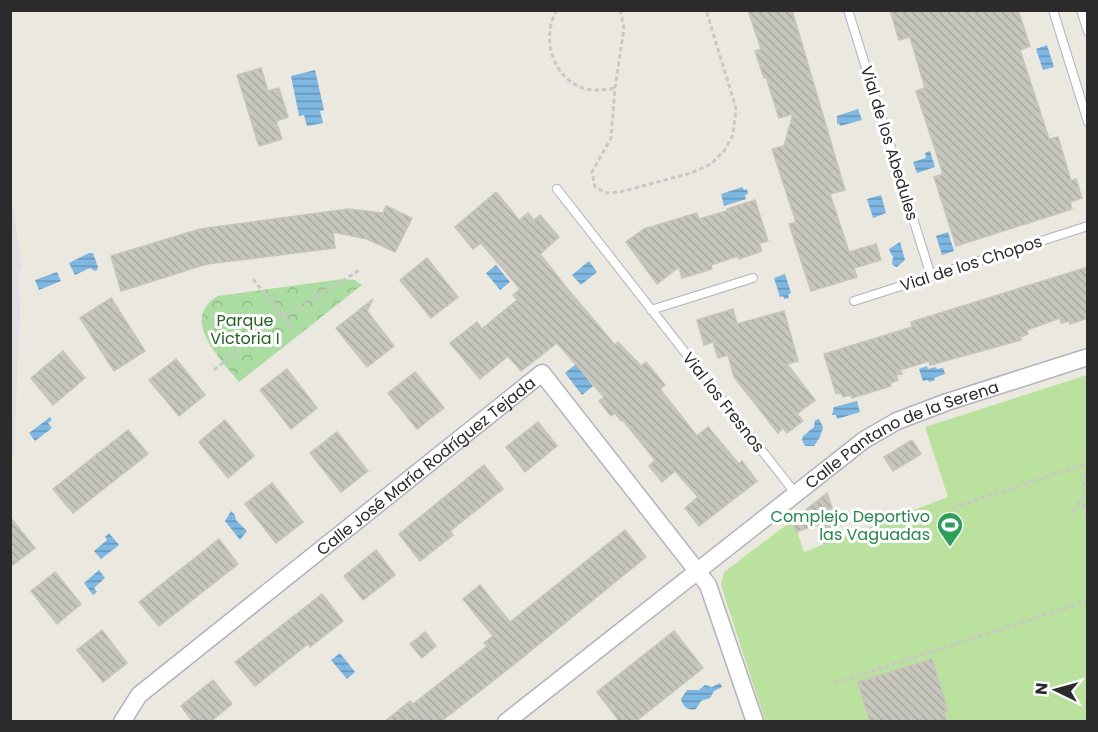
<svg xmlns="http://www.w3.org/2000/svg" width="1098" height="732" viewBox="0 0 1098 732" font-family="Poppins,sans-serif">
  <defs>
    <pattern id="forest-crowns" width="20" height="18" patternUnits="userSpaceOnUse" patternTransform="scale(1.5)"><rect width="20" height="18" fill="#abdca1"/><path d="M2 6a3 3 0 1 1 6 0M12 15a3 3 0 1 1 6 0" fill="none" stroke="#93bd8b"/></pattern>
    <pattern id="water-rules" width="6" height="5" patternUnits="userSpaceOnUse" patternTransform="scale(1.5)"><rect width="6" height="5" fill="#7db7e2"/><path d="M0 2.5h6" fill="none" stroke="#6795b7"/></pattern>
    <pattern id="building-back-hatch" width="6" height="6" patternUnits="userSpaceOnUse" patternTransform="scale(1.5)"><rect width="6" height="6" fill="#c7c6bd"/><path d="M-1 5l2 2M0 0l6 6M5-1l2 2" fill="none" stroke="#abaaa3"/></pattern>
  </defs>
  <rect width="100%" height="100%" fill="#ebe8df"/>
  <polygon fill="#e1dee5" points="11,195 22,269 18,270 20,306 14,455 11,456"/>
  <path fill="url(#forest-crowns)" d="M343,279L355,280L362,285L239,382C222,360 178,319 218,296Z"/>
  <polygon fill="#bae29e" points="1087,375 1087,721 765,721 721,585 724,572 793,520 804,552 948,497 925,427"/>
  <g fill="url(#water-rules)">
    <polygon points="1047,45 1054,67 1043,70 1036,49"/>
    <polygon points="315,70 324,110 320,111 323,123 307,126 304,115 299,116 291,76"/>
    <polygon points="858,109 862,120 840,126 839,123 837,124 837,116"/>
    <polygon points="930,151 935,167 917,173 913,162 926,158 925,153"/>
    <polygon points="742,187 744,190 747,189 748,194 745,195 746,199 724,206 721,194"/>
    <polygon points="881,195 886,213 873,218 867,199"/>
    <polygon points="948,232 954,251 942,255 936,236"/>
    <polygon points="900,242 905,260 897,267 894,266 892,264 893,256 891,254 889,249"/>
    <polygon points="89,253 93,253 98,267 97,270 95,271 90,268 75,275 69,263"/>
    <polygon points="589,261 597,272 581,285 572,275"/>
    <polygon points="496,265 510,282 500,290 486,273"/>
    <polygon points="57,272 61,281 39,290 35,280"/>
    <polygon points="785,274 791,293 788,295 789,298 784,299 783,296 780,297 774,278"/>
    <polygon points="576,364 593,386 582,395 565,373"/>
    <polygon points="927,366 928,369 936,367 937,369 943,368 945,374 934,378 935,380 929,382 928,380 923,381 919,369"/>
    <polygon points="857,401 860,412 837,419 836,415 832,415 834,407"/>
    <polygon points="50,417 52,420 48,423 52,428 35,441 29,433"/>
    <polygon points="819,419 823,427 820,437 814,446 805,446 802,440 803,436 814,427 815,420"/>
    <polygon points="231,511 235,515 236,520 247,531 240,540 225,521"/>
    <polygon points="109,533 119,545 101,559 94,551 107,540 105,537"/>
    <polygon points="99,570 105,578 94,588 97,592 93,595 84,583"/>
    <polygon points="340,653 355,672 347,679 331,660"/>
    <path d="M720,683L722,687L714,691L710,698L701,701L696,709C688,711 683,707 681,699L687,690H699L705,685L712,687Z"/>
  </g>
  <g fill="url(#building-back-hatch)" stroke="#c7c4b8" stroke-width="1.5">
    <polygon points="748,10 792,10 845,190 830,194 849,252 876,244 881,260 854,268 857,277 811,291 789,224 796,222 772,149 784,146 793,114 779,118 766,77 764,78 755,51 761,49"/>
    <polygon points="890,10 1018,10 1030,46 1020,50 1049,139 1058,137 1071,181 1076,179 1082,198 1070,202 1072,209 956,246 934,177 943,174 916,91 925,88 910,37 899,40"/>
    <polygon points="261,68 268,91 279,88 288,117 276,121 282,139 259,146 237,75"/>
    <polygon points="496,192 519,220 528,213 534,220 540,215 559,237 540,254 566,287 615,345 618,342 641,366 646,362 665,385 660,389 697,436 708,427 739,464 742,461 757,481 699,526 685,508 698,497 675,471 662,482 649,466 655,460 622,419 621,421 615,413 611,416 599,401 604,397 557,343 521,371 508,356 480,379 450,343 477,322 482,329 517,300 513,295 520,289 481,243 473,249 455,227"/>
    <polygon points="755,200 768,241 759,243 762,251 739,259 738,256 711,265 712,269 682,278 679,267 657,284 626,242 644,229 697,213 699,219 727,211 727,209"/>
    <polygon points="386,206 412,218 395,252 367,239 333,232 335,248 207,264 121,291 111,256 200,229 348,209 383,213"/>
    <polygon points="427,258 458,297 431,318 400,280"/>
    <polygon points="1088,267 1088,318 1070,324 1069,321 1061,323 1060,318 1027,330 1028,334 1020,337 1021,340 938,363 930,365 929,361 900,370 902,374 896,375 898,380 890,383 891,386 852,398 851,395 843,397 841,393 836,394 824,354 912,327 911,322"/>
    <polygon points="111,298 145,351 114,371 80,318"/>
    <polygon points="373,299 367,311 394,346 367,367 336,328"/>
    <polygon points="733,309 737,324 784,311 798,361 787,364 815,400 797,414 803,421 787,433 783,428 778,433 734,377 728,355 718,358 713,342 704,345 697,320"/>
    <polygon points="63,351 85,378 53,405 31,378"/>
    <polygon points="176,359 205,395 179,416 149,380"/>
    <polygon points="287,369 317,408 291,429 260,390"/>
    <polygon points="415,372 444,408 417,429 388,393"/>
    <polygon points="225,420 254,456 228,478 199,442"/>
    <polygon points="538,422 557,446 525,472 506,447"/>
    <polygon points="128,430 148,454 73,513 53,489"/>
    <polygon points="337,432 368,471 341,492 310,453"/>
    <polygon points="912,440 921,454 893,471 884,457"/>
    <polygon points="484,465 503,489 450,531 453,535 420,561 399,534"/>
    <polygon points="272,483 303,522 276,543 245,504"/>
    <polygon points="827,493 834,514 829,516 837,539 824,544 817,525 796,532 793,520"/>
    <polygon points="10,517 35,548 10,567"/>
    <polygon points="625,530 646,557 507,670 440,722 384,722 410,701 413,704 487,646 484,643 493,636 463,599 480,585 510,622"/>
    <polygon points="219,539 238,564 159,626 139,602"/>
    <polygon points="376,550 395,575 363,600 344,576"/>
    <polygon points="55,572 81,604 57,624 31,591"/>
    <polygon points="322,594 343,621 310,647 308,644 255,686 235,662"/>
    <polygon points="102,630 127,663 103,682 77,650"/>
    <polygon points="674,631 703,668 635,722 620,722 597,692"/>
    <polygon points="425,632 436,646 422,658 410,644"/>
    <polygon points="932,659 948,711 944,712 947,722 870,722 858,682"/>
    <polygon points="213,680 232,704 210,722 193,722 181,706"/>
  </g>
  <g fill="none" stroke-linecap="round" stroke-linejoin="round">
    <g stroke="#b2b2bd" stroke-width="10">
      <g id="service">
        <polyline points="848,10 931,276"/>
        <polyline points="1053,10 1088,122"/>
        <polyline points="1081,10 1088,32"/>
        <polyline points="557,189 796,494"/>
        <polyline points="854,301 1088,226"/>
        <polyline points="651,310 753,278"/>
      </g>
    </g>
    <g stroke="#b2b2bd" stroke-width="19">
      <g id="minor">
        <path id="s1" d="M122,722L139,695L542,373L708,585L755,722"/>
        <path id="s2" d="M506,722L864,440L897,421L947,402L1088,357"/>
      </g>
    </g>
    <g stroke="#c8c8c8" stroke-width="3" stroke-dasharray="4.5 3" stroke-linecap="butt">
      <path d="M557,10C540,38 553,80 586,89C596,91 605,90 615,88"/>
      <polyline points="620,10 624,28 615,88 611,138 592,172 595,187 607,193 620,192 691,173 711,164 724,151 733,135 736,108 706,10"/>
      <polyline points="253,279 291,326 286,331"/>
      <polyline points="214,370 282,315 288,315 361,269"/>
      <path d="M1088,467C1081,486 1081,502 1088,520"/>
      <polyline points="952,508 1088,463"/>
      <polyline points="1073,512 1081,499"/>
      <polyline points="835,683 1088,601"/>
    </g>
    <use href="#service" stroke="#fff" stroke-width="8"/>
    <use href="#minor" stroke="#fff" stroke-width="16"/>
  </g>
  <defs>
    <g id="stadium-pin" transform="scale(1.35)"><path d="M0 17L-7.5 6A9.5 9.5 0 1 1 7.5 6Z" fill="#2e9e5b" stroke="#fff"/><path d="M0-5a6.5 5 0 1 0 0 10a6.5 5 0 1 0 0-10ZM-3.5-1.8h7v3.6h-7Z" fill="#fff"/></g>
  </defs>
  <g fill-rule="evenodd">
    <use href="#stadium-pin" x="950" y="525"/>
  </g>
  <g text-anchor="middle" stroke-width="6" stroke-linejoin="round" paint-order="stroke">
    <g font-size="16" fill="#2b2b2b" stroke="#fff">
      <text transform="translate(890 143) rotate(73)" y="6">Vial de los Abedules</text>
      <text transform="translate(971 263) rotate(-18)" y="6">Vial de los Chopos</text>
      <text transform="translate(724 402) rotate(52)" y="6">Vial los Fresnos</text>
      <text dy="6" stroke="none"><textPath href="#s2" startOffset="492">Calle Pantano de la Serena</textPath></text>
      <text dy="6" stroke="none"><textPath href="#s1" startOffset="399">Calle José María Rodríguez Tejada</textPath></text>
    </g>
    <g font-size="16" fill="#256122" stroke="#fff">
      <text x="245" y="326">Parque<tspan x="245" dy="18">Victoria I</tspan></text>
    </g>
    <g font-size="16" fill="#27864d" stroke="#fff" text-anchor="end">
      <text x="930" y="522">Complejo Deportivo<tspan x="930" dy="18">las Vaguadas</tspan></text>
    </g>
  </g>
  <rect width="1098" height="732" fill="none" stroke="#2b2b2b" stroke-width="24"/>
  <g transform="translate(1056 690) rotate(275)" stroke="#ffffff" stroke-width="4.5" paint-order="stroke">
  <path d="M0-4.5L10 22L0 15L-10 22Z" fill="#2b2b2b"/>
  <text y="-9" font-size="16" font-weight="bold" text-anchor="middle" fill="#2b2b2b">N</text>
  </g>
</svg>
